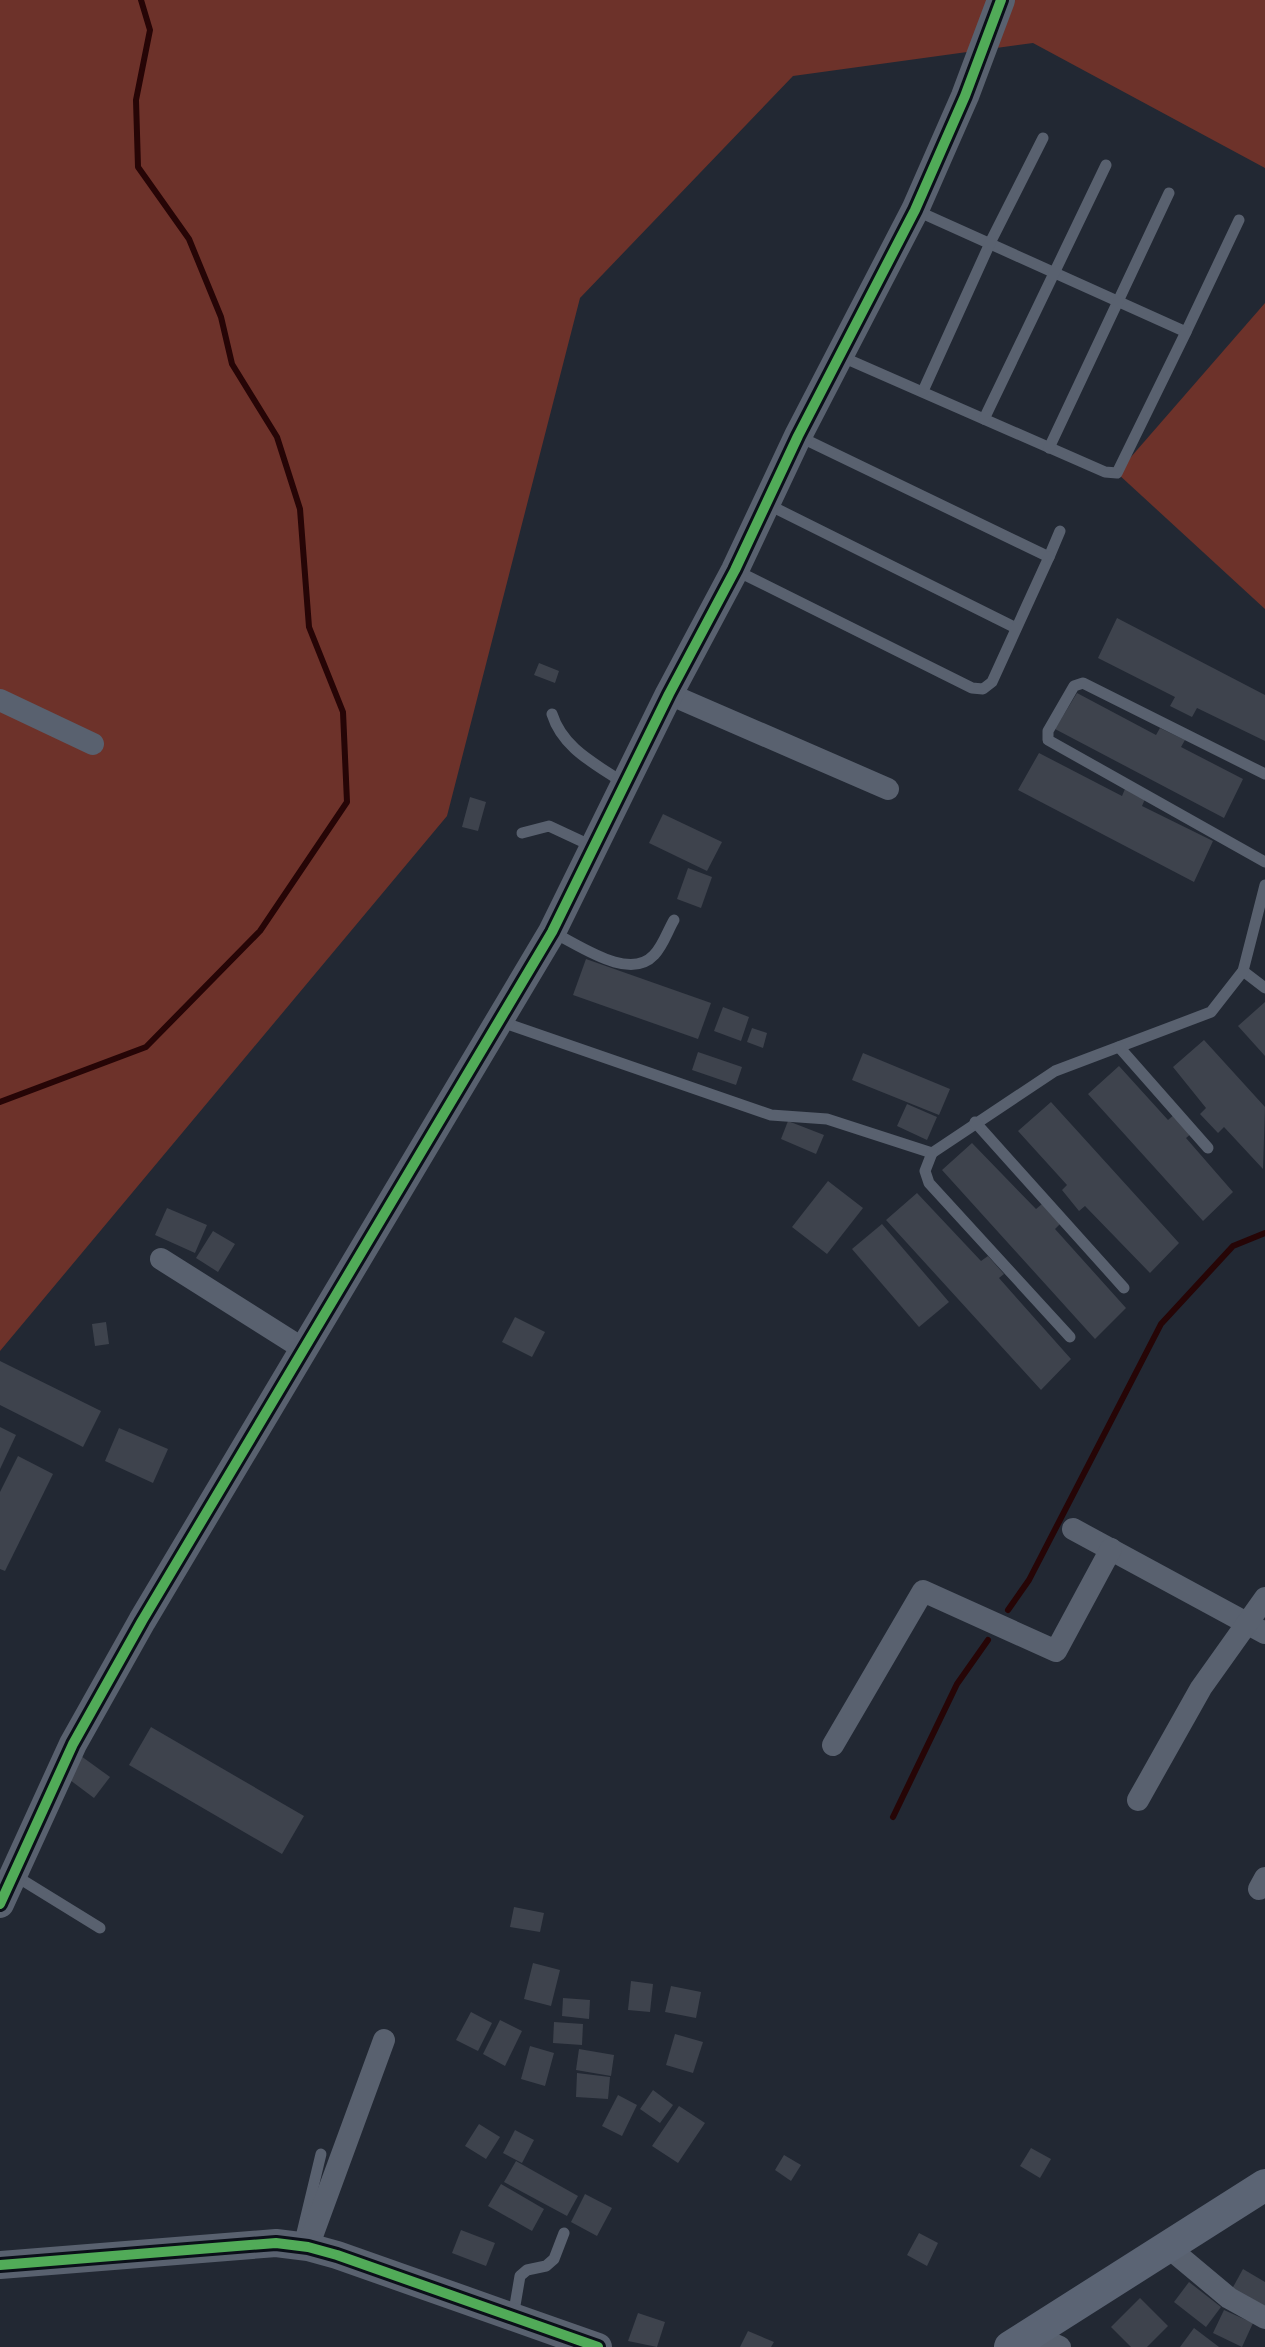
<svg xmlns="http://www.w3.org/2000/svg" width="1265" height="2347" viewBox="0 0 1265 2347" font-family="'Titillium Web',sans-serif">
  <rect width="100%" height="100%" fill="#222833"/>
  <g fill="#6d322a">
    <polygon points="0,0 1265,0 1265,168 1033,43 793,76 580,298 447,816 0,1351"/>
    <polygon points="1265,303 1265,609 1117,473"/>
  </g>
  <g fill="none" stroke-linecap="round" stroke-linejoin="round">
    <g stroke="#260506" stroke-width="6">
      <polyline points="0,1102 146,1047 260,931 347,802 343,712 309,627 300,509 277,437 232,364 221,317 189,239 138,167 136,100 150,30 141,0"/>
      <polyline points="1008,1610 1029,1580 1161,1324 1233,1246 1265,1233"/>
      <polyline points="893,1817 957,1684 988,1640"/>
    </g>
  </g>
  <g fill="#3e434d">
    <polygon points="1117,618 1265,695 1265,741 1197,708 1192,717 1170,706 1175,697 1098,658"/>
    <polygon points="539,663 559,671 555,683 534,675"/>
    <polygon points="1077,693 1156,735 1160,728 1185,740 1181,747 1243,779 1224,818 1055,729"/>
    <polygon points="1039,753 1122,796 1125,789 1145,799 1142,806 1213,841 1194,882 1018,790"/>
    <polygon points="470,797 486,802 478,831 462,827"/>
    <polygon points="663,814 722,842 707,871 649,843"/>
    <polygon points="688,868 712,877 701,908 677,899"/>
    <polygon points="586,959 711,1003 698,1039 573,995"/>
    <polygon points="1265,1002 1265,1056 1238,1026"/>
    <polygon points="723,1007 749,1017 741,1041 714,1031"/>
    <polygon points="752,1028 767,1033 763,1048 747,1042"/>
    <polygon points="1204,1040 1265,1107 1263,1169 1224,1127 1218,1133 1200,1114 1206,1108 1173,1067"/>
    <polygon points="698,1052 742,1067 736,1085 692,1070"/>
    <polygon points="863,1053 950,1089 939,1115 852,1080"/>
    <polygon points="1119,1066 1168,1120 1175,1114 1192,1133 1186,1138 1233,1192 1203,1221 1088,1094"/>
    <polygon points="1051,1102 1179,1243 1150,1273 1085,1206 1079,1211 1062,1190 1067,1185 1018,1131"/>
    <polygon points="907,1104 937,1117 927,1140 897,1126"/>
    <polygon points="788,1121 824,1135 816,1154 781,1139"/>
    <polygon points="972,1143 1036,1209 1042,1204 1060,1224 1055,1229 1126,1308 1095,1339 942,1170"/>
    <polygon points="828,1181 863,1208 827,1254 792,1227"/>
    <polygon points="917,1193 981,1261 988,1256 1004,1274 999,1278 1071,1359 1041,1390 886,1220"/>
    <polygon points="167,1208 207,1225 195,1253 155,1235"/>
    <polygon points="882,1224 949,1302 919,1327 852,1249"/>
    <polygon points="213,1231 235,1244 218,1272 196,1258"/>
    <polygon points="515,1317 545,1332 532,1357 502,1342"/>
    <polygon points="106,1322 109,1344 95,1346 92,1324"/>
    <polygon points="0,1361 101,1411 83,1447 0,1405"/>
    <polygon points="0,1427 16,1435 0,1469"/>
    <polygon points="119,1428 168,1449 153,1483 105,1461"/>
    <polygon points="18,1456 53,1474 5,1571 0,1569 0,1492"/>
    <polygon points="151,1727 304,1816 282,1854 129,1765"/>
    <polygon points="81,1756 110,1777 94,1798 66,1777"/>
    <polygon points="514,1907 544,1913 540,1932 510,1927"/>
    <polygon points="533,1963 560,1970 551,2006 524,1999"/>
    <polygon points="631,1981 653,1984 650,2012 628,2010"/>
    <polygon points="671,1986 701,1992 696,2018 665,2012"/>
    <polygon points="563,1998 590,2000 589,2019 562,2016"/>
    <polygon points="471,2012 492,2023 478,2051 456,2040"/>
    <polygon points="500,2020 522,2031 505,2066 483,2054"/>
    <polygon points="554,2022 583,2024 582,2045 553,2043"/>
    <polygon points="675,2034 703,2042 693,2073 666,2065"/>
    <polygon points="530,2046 554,2053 545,2086 521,2079"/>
    <polygon points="579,2049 614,2055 611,2076 576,2070"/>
    <polygon points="577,2073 610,2077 608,2099 576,2097"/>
    <polygon points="653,2090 673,2105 660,2123 640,2109"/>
    <polygon points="618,2095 637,2105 622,2136 602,2126"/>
    <polygon points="679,2106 705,2123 678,2163 652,2146"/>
    <polygon points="479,2124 500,2137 486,2159 465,2146"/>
    <polygon points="515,2130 534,2140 522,2163 503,2153"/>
    <polygon points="1031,2148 1051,2159 1040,2178 1020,2166"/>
    <polygon points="784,2155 801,2165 791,2181 775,2170"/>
    <polygon points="516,2161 578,2196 567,2216 504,2182"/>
    <polygon points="501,2184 544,2209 532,2231 488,2206"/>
    <polygon points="585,2194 612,2208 597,2236 571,2222"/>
    <polygon points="461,2230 495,2243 486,2266 452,2253"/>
    <polygon points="919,2233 938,2243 927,2266 907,2255"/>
    <polygon points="1243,2269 1265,2282 1265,2308 1232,2289"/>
    <polygon points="1189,2282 1221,2307 1206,2327 1174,2302"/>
    <polygon points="1140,2298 1168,2326 1147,2347 1131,2347 1111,2327"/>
    <polygon points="1224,2310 1253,2323 1242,2347 1213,2333"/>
    <polygon points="638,2313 665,2322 657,2347 628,2341"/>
    <polygon points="1194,2328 1219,2347 1180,2347"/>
    <polygon points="748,2331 774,2342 771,2347 740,2347"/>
  </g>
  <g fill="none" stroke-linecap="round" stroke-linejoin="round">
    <g stroke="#59616f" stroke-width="11">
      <polyline points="915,210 1186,332 1239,220"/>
      <polyline points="840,356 1105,472 1117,473 1186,332"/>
      <polyline points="923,391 991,241 1043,138"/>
      <polyline points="984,419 1106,165"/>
      <polyline points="798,436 1049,557 1060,531"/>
      <polyline points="1049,448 1169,193"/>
      <polyline points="767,504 1016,628"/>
      <polyline points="735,570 972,688 983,689 992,682 1049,557"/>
      <path d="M552,714C563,749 596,764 625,784"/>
      <polyline points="1265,774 1083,683 1074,686 1048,731 1048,740 1265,862"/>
      <polyline points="522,833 549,826 594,847"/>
      <path d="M552,932C578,944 629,982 654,955C663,946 668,930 674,920"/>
      <polyline points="1243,971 1265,988"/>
      <polyline points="502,1022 771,1115 827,1119 932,1153 1055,1071 1211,1012 1243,971 1265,885"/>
      <polyline points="1119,1047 1208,1148"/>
      <polyline points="975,1122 1124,1288"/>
      <polyline points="932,1153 925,1171 929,1183 1070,1337"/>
      <polyline points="14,1875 100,1928"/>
      <polyline points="301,2237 321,2154"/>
      <polyline points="513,2317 520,2276 527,2270 546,2266 554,2259 564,2233"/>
    </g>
    <g stroke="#59616f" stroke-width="22">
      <polyline points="669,694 888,789"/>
      <polyline points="0,700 93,744"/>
      <polyline points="161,1259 305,1350"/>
      <polyline points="1073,1529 1265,1633"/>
      <polyline points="833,1745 923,1591 1056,1651 1111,1549"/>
      <polyline points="1138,1800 1201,1688 1265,1598"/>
      <polyline points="1259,1889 1265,1878"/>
      <polyline points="308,2247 384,2040"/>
      <polyline points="1168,2247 1229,2298 1265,2318"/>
      <polyline points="1031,2334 1060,2347"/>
    </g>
    <g stroke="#59616f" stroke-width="28">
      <polyline points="0,1904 73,1744 142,1621 552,932 669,694 735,570 798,436 915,210 965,96 1001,0"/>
      <polyline points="0,2265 276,2243 308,2247 337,2255 598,2347"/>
    </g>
    <polyline stroke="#5b6474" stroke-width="32" points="1010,2347 1265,2185"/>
    <g stroke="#0a0f18" stroke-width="16">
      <g id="cycleway">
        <polyline points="0,1904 73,1744 142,1621 552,932 669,694 735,570 798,436 915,210 965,96 1001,0"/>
        <polyline points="0,2265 276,2243 308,2247 337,2255 598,2347"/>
      </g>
    </g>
    <use href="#cycleway" stroke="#51ab58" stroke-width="10"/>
  </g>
</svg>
